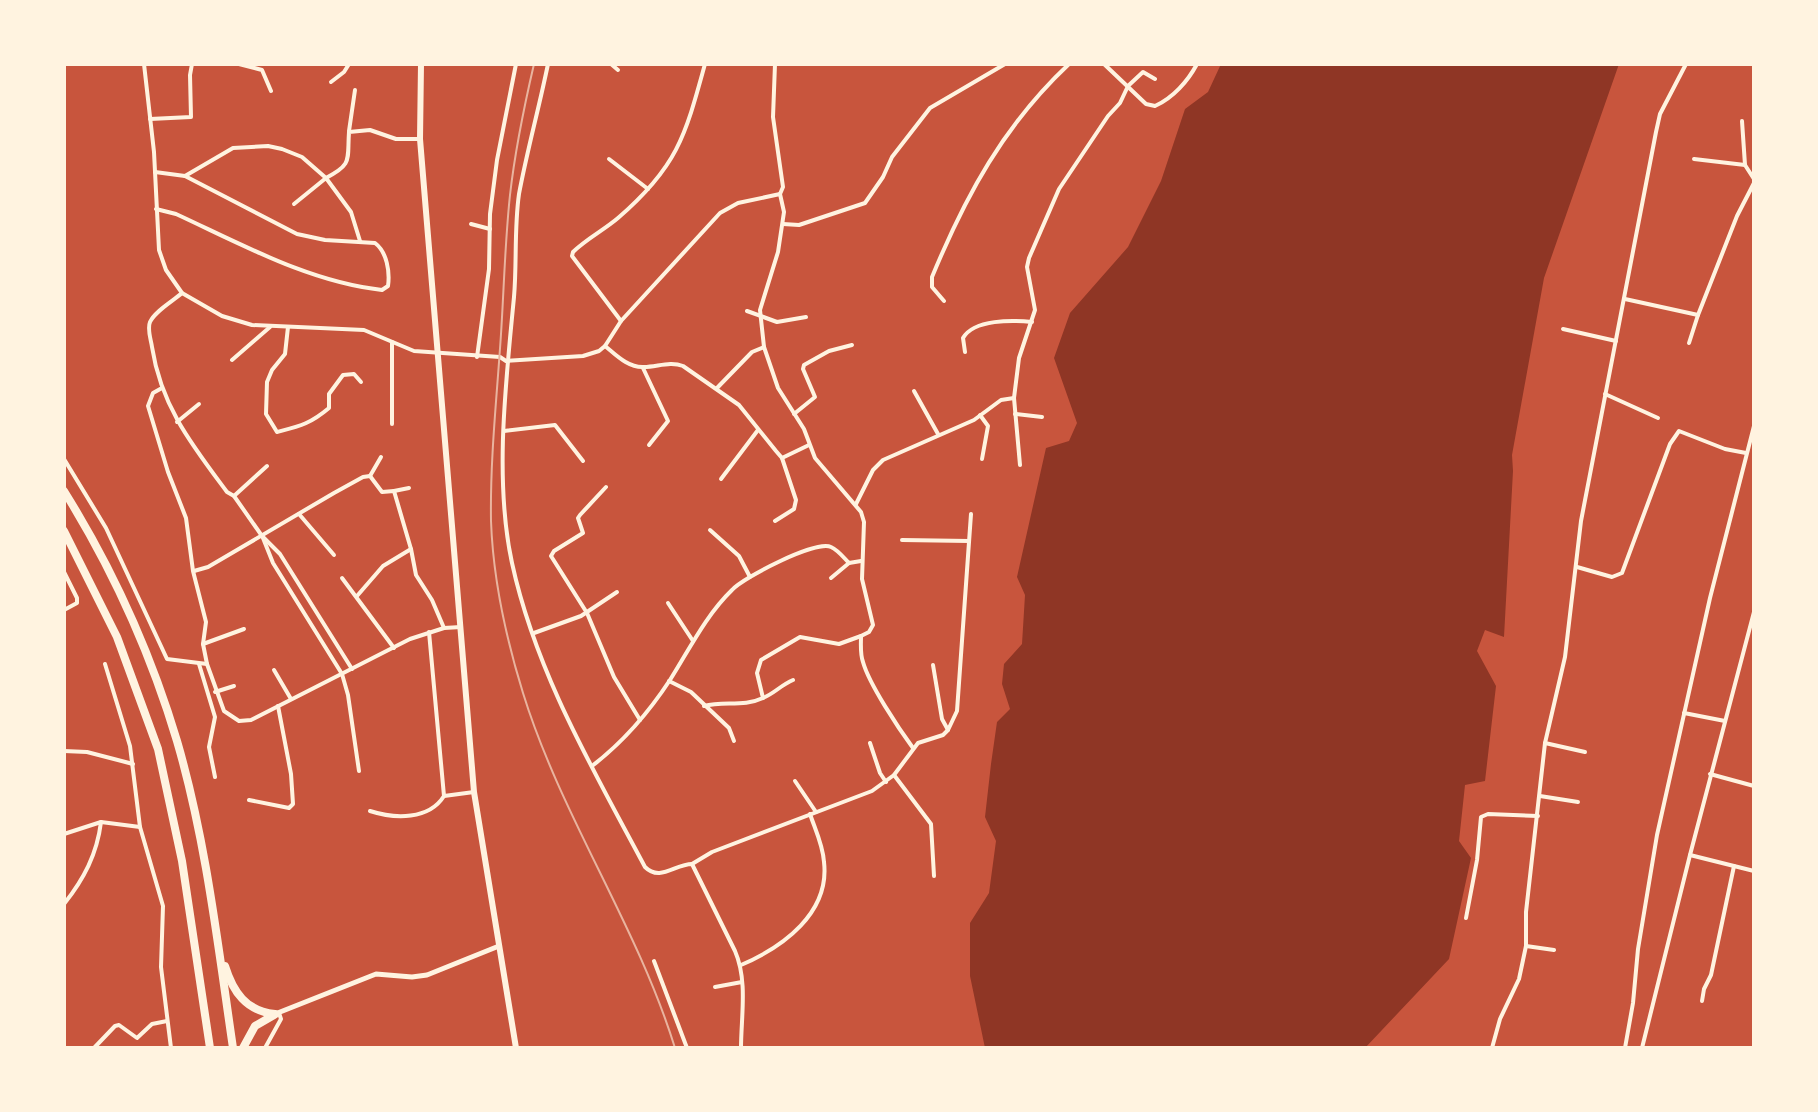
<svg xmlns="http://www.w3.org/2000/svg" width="1818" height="1112" viewBox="0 0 1818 1112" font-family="Signika,sans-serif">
  <rect width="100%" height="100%" fill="#c8553d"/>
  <polygon fill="#8f3625" points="1221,64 1619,64 1544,278 1512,455 1513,471 1504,637 1485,630 1477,651 1496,686 1485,781 1465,785 1459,841 1471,858 1449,959 1365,1048 985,1048 970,976 970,923 989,893 996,841 985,817 991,764 997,722 1010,709 1002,684 1004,664 1022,644 1025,595 1017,577 1046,448 1069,441 1077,423 1054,358 1070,313 1128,247 1161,181 1185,109 1208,92"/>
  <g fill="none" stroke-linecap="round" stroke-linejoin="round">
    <g stroke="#fff3e0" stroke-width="4">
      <polyline points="144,64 154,152 159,250 166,270 182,293 222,316 252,325 364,330 414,351 500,357 506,361 583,356 599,351 605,346 621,321 720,213 738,203 780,194"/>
      <polyline points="239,64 262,70 271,91"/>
      <path d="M548,64C539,108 527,151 519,194C514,229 517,263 514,297C506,381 494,480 512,563C536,673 593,769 645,867C660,882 675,864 692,864L735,951C748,981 741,1017 741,1048"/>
      <polyline points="611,64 618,70"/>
      <path d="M775,64L773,117L783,187L780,194L784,212L778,252L760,310L764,347L778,388L804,429L815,458L861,512L864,522L862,579L873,625L869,632L861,636C861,645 860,654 863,662C869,684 899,729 913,748"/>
      <path d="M1104,64L1146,104L1155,106C1173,98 1188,81 1197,64"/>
      <polyline points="331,82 344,72 349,64"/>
      <polyline points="150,119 191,117 190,75 192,64"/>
      <polyline points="1742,121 1745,165 1754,179"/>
      <polyline points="349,131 355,90"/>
      <polyline points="609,159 648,189"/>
      <polyline points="1694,159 1745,165"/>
      <path d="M155,172L185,176L233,148L268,146L282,149L302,157L326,178C353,164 347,160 349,132L370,130L396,139H420"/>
      <polyline points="294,204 326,178 351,212 360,241"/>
      <path d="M156,209L176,214C241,244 309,282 382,290L388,286C390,272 387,252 375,243L325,240L297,234L185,176"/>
      <polyline points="471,224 490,229"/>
      <polyline points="783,224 799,225 865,203 883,177 892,157 930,108 1005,64"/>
      <path d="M182,293C173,301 155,311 150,322C147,329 151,340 152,347C161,406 192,445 227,492L234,496L262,536L280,554L352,669"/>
      <polyline points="1625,299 1698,315 1737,216 1754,183"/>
      <path d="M944,301L932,287V277C966,195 1004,125 1069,64"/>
      <polyline points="747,311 777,322 806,317"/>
      <path d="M621,321L572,256L573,252C586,239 604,230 618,218C677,167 685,137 705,64"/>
      <path d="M288,327L285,354L272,370L267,382L266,414L277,432C300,426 310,424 329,408V394L343,375L354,374L361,382"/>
      <polyline points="1563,329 1616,341"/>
      <polyline points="392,342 392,424"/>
      <polyline points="1689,343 1698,315"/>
      <path d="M605,346C616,355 628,368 644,367C657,367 670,361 683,366L739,405L776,451L782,458L796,500L794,509L775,521"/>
      <path d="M965,352L963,338C974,319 1013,320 1032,322"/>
      <polyline points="477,357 489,269 490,214 497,160 516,64"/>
      <polyline points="232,360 270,327"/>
      <polyline points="643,368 668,421 649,445"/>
      <polyline points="162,388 153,393 148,406 168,472 186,518 193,571 206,622 203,644 207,664 224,711 239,721 251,720 410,639 444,628 461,627"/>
      <polyline points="717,388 752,352 764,347"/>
      <polyline points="914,391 938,434"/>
      <polyline points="1605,394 1658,418"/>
      <polyline points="1014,398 1020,465"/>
      <polyline points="794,414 815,397 803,369 804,365 829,351 852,345"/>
      <polyline points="1015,414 1042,417"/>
      <polyline points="980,415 988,426 982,459"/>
      <polyline points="177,422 199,404"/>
      <polyline points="504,431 555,425 583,461"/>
      <polyline points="782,458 809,445"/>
      <polyline points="64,459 106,528 167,659 207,664"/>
      <polyline points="370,476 381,457"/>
      <polyline points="721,479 758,430"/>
      <polyline points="606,487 580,515 578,518 583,533 554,551 551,556 587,613 614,677 640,720"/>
      <polyline points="394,491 409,488"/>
      <polyline points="234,496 267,466"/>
      <polyline points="856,504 873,470 883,460 974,420 1001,400 1014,398 1019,358 1035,310 1027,267 1029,258 1059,189 1108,116 1120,103 1128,86 1143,72 1155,79"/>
      <polyline points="299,514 334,555"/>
      <polyline points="710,530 739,556 750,577"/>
      <polyline points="263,538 273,563 342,674 348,695 359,771"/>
      <polyline points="902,540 969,541"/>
      <polyline points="1577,567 1612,577 1622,573 1670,444 1679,431 1725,449 1746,453"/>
      <polyline points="194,571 208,567 334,493 363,477 370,476 382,492 394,491 411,549 416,575 432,600 444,628"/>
      <polyline points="64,572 77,598 77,603 64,610"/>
      <polyline points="342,578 394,648"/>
      <polyline points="831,578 849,563"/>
      <polyline points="357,596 383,566 411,549"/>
      <polyline points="668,603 693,641"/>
      <polyline points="534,633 581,616 617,592"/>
      <polyline points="203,644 244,629"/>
      <polyline points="105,664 130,746 140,827 163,906 161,967 171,1048"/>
      <polyline points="199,664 215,717 209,747 215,777"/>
      <polyline points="933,665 942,719 948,730"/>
      <polyline points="274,670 291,699"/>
      <polyline points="669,681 691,692 729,728 734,741"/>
      <polyline points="215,692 234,686"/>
      <path d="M763,698C775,693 781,685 793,680"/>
      <path d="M704,706C724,701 744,707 763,698L757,673L761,660L800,637L839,644L861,636"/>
      <polyline points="1684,713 1725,721"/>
      <polyline points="870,743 880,773 886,782"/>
      <polyline points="1545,743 1585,752"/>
      <polyline points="64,751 87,752 133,764"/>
      <path d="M592,766C622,743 649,712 670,680C689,650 706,615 732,590C744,577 816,540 831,547C838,550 844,558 849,563L861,561"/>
      <polyline points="1710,774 1754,786"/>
      <polyline points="894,775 931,824 934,876"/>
      <polyline points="795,781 816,812"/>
      <polyline points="444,796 474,792"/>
      <polyline points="1540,796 1578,802"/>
      <polyline points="249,800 289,808 293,804 291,774 278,706"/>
      <path d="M370,811C395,819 429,820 444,796L429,632"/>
      <polyline points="64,834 101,822 140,827"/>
      <polyline points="1690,855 1754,871"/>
      <polyline points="692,864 712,852 872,791 894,775 918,743 943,735 948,730 957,711 971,514"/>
      <path d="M64,904C84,879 97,854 101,822"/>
      <polyline points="1466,918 1477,860 1481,817 1488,814 1538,816"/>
      <polyline points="1526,946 1554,950"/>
      <polyline points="654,961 687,1048"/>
      <path d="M741,965C783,947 830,913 824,862C823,845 815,829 810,814"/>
      <polyline points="715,987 742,982"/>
      <polyline points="1702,1001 1704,989 1711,975 1734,866"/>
      <polyline points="94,1048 115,1026 119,1025 137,1038 152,1024 167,1021"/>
      <polyline points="265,1048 281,1019 279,1013"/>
      <polyline points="1492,1048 1500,1019 1519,979 1526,946 1526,912 1545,743 1565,657 1581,521 1656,132 1660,114 1686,64"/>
      <polyline points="1625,1048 1633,1003 1638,949 1657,835 1710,598 1754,426"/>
      <polyline points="1642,1048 1690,855 1754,612"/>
    </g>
    <polyline stroke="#fff3e0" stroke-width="5" points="275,1014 376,974 412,977 427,975 499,946"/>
    <polyline stroke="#fff3e0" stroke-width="6" points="421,64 420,139 474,792 516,1048"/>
    <g stroke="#fff3e0" stroke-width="8">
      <path d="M64,491C112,568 151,654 177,741C206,840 218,946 233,1048"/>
      <polyline points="64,531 117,637 158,749 182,861 210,1048"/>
      <path d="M225,966C233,992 246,1011 275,1014"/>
      <polyline points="243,1048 255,1026 274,1015"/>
    </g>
    <path stroke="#e9b49f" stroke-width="2" d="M534,64C524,107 515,151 510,195C505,241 504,288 501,334C497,396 490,458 491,521C493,578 506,638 523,693C561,816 637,925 675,1048"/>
  </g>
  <rect width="1818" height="1112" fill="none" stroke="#fff3e0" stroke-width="132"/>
</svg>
